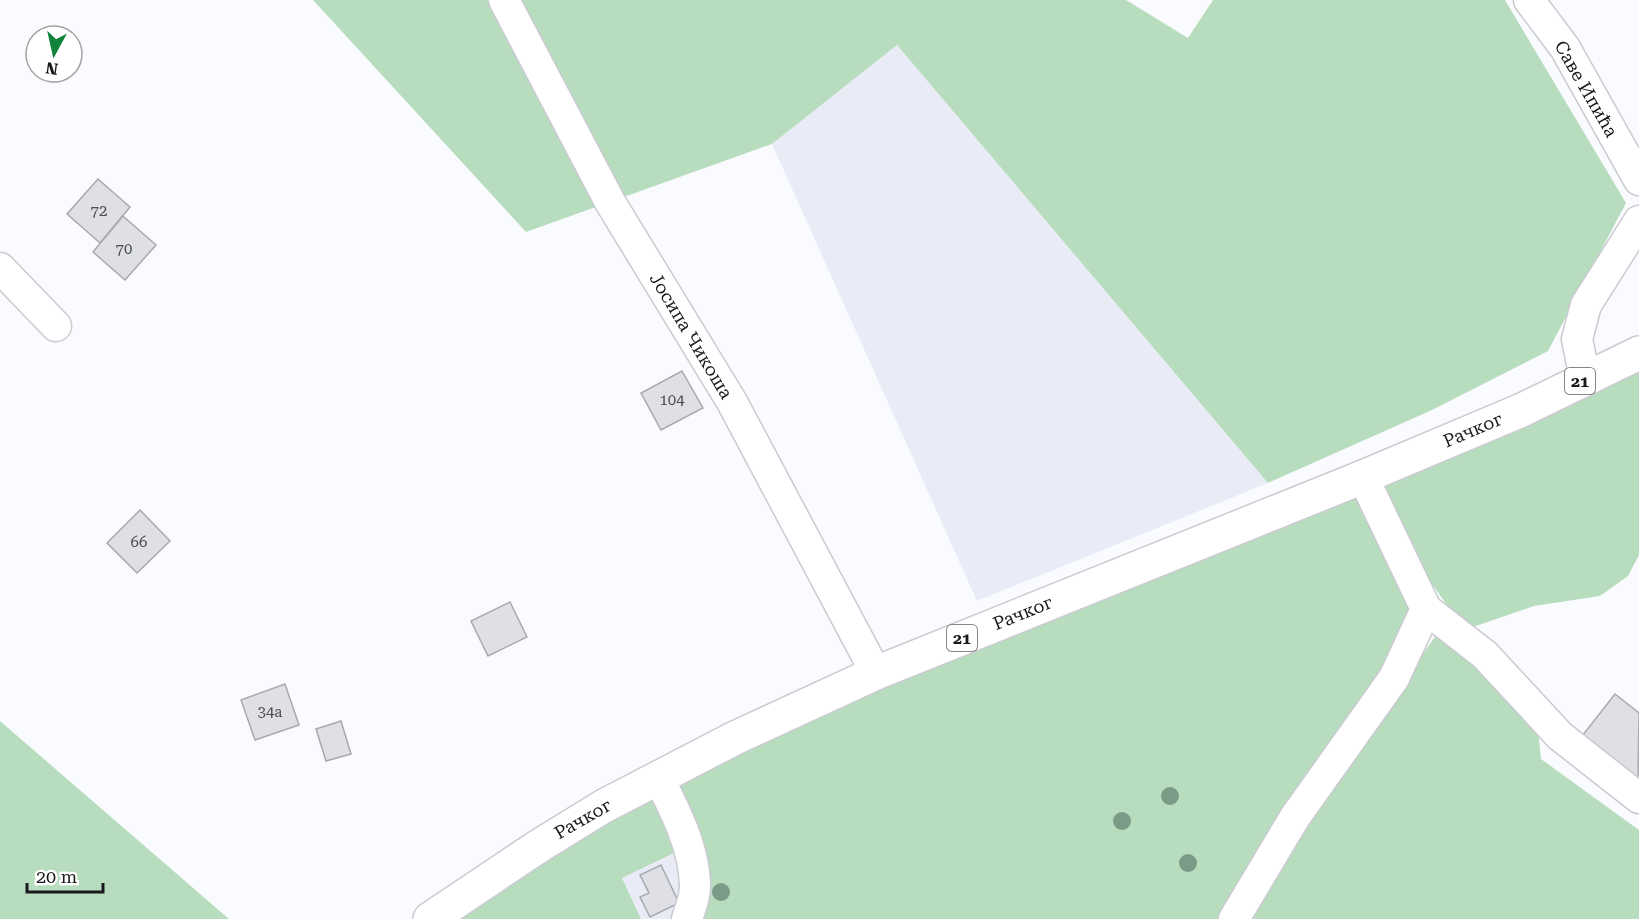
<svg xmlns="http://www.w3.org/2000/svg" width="1639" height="919" viewBox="0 0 1639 919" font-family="'Roboto Serif',serif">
  <rect width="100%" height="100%" fill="#fafbff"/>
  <g fill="#e9ebf6">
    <polygon points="897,45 1268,483 977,601 772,144"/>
    <polygon points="686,801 708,863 710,894 704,919 641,919 622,878 674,853 659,811"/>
  </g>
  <g fill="#b8ddbe">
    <polygon points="313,0 1126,0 1188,38 1213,0 1505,0 1626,203 1548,351 1432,410 1268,483 897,45 772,144 526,232"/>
    <polygon points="1639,364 1639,555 1628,576 1600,596 1534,606 1470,628 1447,605 1421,569 1379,479"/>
    <path d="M1356,490L1424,617L1221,919H704C706,910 710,901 710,892C712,857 692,813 676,782L725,755Z"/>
    <polygon points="1439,631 1538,730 1541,759 1639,830 1639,919 1245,919 1301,825"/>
    <polygon points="0,721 229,919 0,919"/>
    <polygon points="652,795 674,853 622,878 641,919 454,919 526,867"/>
  </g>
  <g fill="#dfe0e6" stroke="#a8a9ae" stroke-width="1.5">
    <polygon points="98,179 130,207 100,243 67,214"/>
    <polygon points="123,216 156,245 125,280 93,252"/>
    <polygon points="682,371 703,408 661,430 641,393"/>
    <polygon points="140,510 170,541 137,573 107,543"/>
    <polygon points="510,602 527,637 488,656 471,621"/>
    <polygon points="285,684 299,725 255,740 241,700"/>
    <polygon points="1615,694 1639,713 1638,780 1582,736"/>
    <polygon points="341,721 351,754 326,761 316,729"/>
    <polygon points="661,865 679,903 650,917 640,897 649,893 640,875"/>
  </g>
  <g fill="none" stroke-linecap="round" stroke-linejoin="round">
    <g stroke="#cacbd1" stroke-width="33">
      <g id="street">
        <polyline points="504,0 610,202 732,402 876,673"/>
        <polyline points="1529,0 1565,48 1639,180"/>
        <polyline points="0,268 56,326"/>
        <polyline points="1585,379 1577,339 1586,305 1639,221"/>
        <polyline points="1426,609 1485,655 1560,736 1639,798"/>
        <path d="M658,777C675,810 695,849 695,887C695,898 690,909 687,919"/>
        <polyline points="1234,919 1295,817 1394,678 1426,609 1363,477"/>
      </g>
    </g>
    <g stroke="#cacbd1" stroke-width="36">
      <polyline id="primary" points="430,919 539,846 604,806 735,738 876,673 1363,477 1522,410 1639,353"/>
    </g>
    <use href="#street" stroke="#fff" stroke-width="30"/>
    <use href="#primary" stroke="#fff" stroke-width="33"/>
  </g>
  <g fill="#7a9c87">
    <circle cx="1170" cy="796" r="9"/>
    <circle cx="1122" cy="821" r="9"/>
    <circle cx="1188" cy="863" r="9"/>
    <circle cx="721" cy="892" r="9"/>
  </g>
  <g text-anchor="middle" stroke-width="4.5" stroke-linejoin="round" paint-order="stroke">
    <g font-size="15" fill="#4a4c4e">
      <text x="99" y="216">72</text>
      <text x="124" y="254">70</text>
      <text x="672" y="405">104</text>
      <text x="139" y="547">66</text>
      <text x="270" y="717">34a</text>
    </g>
    <g fill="#fff" stroke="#5e5f60" stroke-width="1.5">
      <rect x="1565" y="368" width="30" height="26" rx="4.5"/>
      <rect x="947" y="625" width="30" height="26" rx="4.5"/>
    </g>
    <g font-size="16" font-weight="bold" fill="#191a1c">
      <text x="1580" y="387">21</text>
      <text x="962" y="644">21</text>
    </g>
    <g font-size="18" fill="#191a1c" stroke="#fff">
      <text transform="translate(1586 89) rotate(60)" y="6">Саве Ипића</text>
      <text transform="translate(691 336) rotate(59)" y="6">Јосипа Чикоша</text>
      <text transform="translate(1473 430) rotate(-23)" y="6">Рачког</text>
      <text transform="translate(1023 613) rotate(-22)" y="6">Рачког</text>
      <text transform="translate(583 819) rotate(-30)" y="6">Рачког</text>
    </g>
  </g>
  <g transform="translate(54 54) rotate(188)"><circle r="28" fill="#ffffff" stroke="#a3a3a4" stroke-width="1.5"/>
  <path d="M0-4.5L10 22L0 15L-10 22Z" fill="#10823a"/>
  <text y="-9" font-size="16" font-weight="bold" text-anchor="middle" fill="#191a1c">N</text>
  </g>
  <path d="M27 883v9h76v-9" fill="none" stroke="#191a1c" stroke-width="3"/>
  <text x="36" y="883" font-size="18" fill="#191a1c" stroke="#ffffff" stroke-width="4.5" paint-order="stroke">20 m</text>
</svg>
